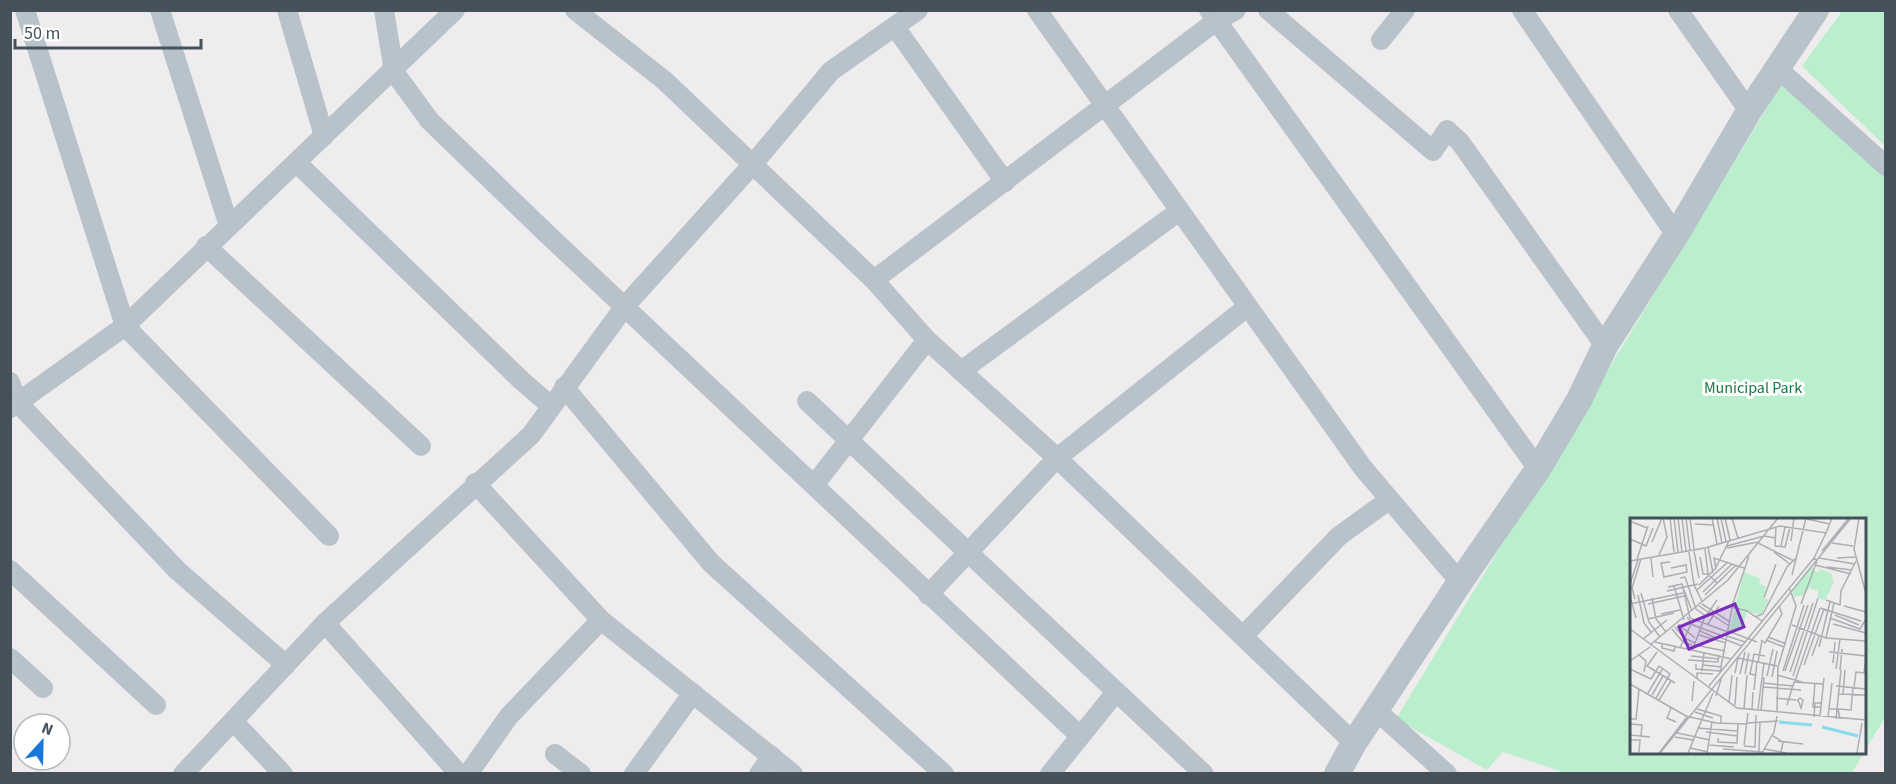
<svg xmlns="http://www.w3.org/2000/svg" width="1896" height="784" viewBox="0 0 1896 784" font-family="'Source Sans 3',sans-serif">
  <rect width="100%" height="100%" fill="#efeced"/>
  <g fill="#baeecc">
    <polygon points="1843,10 1885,11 1885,146 1802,66"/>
    <polygon points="1781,85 1885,177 1885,718 1864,752 1864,520 1632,520 1632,752 1864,752 1852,773 1566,773 1503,752 1487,770 1396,719"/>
  </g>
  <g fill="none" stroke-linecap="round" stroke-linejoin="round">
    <g stroke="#b8c2ca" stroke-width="20">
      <polyline points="25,10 125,326 329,536"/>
      <polyline points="160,10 229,226"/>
      <polyline points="287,10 324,136"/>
      <polyline points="384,10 394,72 430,121 546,233 1080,736"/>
      <polyline points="575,10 665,81 874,280 927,340 1057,458 1354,743"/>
      <polyline points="1037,10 1363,468 1460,582"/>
      <polyline points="1209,10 1538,469"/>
      <polyline points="1268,10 1433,151 1447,130 1460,142 1605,346"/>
      <polyline points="1522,10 1676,235"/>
      <polyline points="1678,10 1749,111"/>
      <polyline points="895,27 1005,182"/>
      <polyline points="1381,40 1405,10"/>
      <polyline points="1777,68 1886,166"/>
      <polyline points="297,163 521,380 551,406"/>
      <polyline points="206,246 421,446"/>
      <polyline points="874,280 1216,21 1236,10"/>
      <polyline points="961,371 1178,212"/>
      <polyline points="10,382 17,402 178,571 286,665"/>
      <polyline points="564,387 711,563 944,774"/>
      <polyline points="807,401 1204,774"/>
      <polyline points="10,408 125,326 455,10"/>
      <polyline points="475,483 601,620 793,774"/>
      <polyline points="814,485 927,340"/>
      <polyline points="10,570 156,705"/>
      <polyline points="928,595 1057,458 1247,307"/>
      <polyline points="325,623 459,774"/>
      <polyline points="1244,635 1339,536 1389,500"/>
      <polyline points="10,658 43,688"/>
      <polyline points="1377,711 1447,774"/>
      <polyline points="234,722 283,774"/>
      <polyline points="555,754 581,774"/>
      <polyline points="183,774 325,623 531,435 625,306 753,164 831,71 918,10"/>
      <polyline points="468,774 509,716 601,620"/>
      <polyline points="634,774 693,693"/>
      <polyline points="759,774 772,756"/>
      <polyline points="1050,774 1116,692"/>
    </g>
    <polyline stroke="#b8c2ca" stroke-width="26" points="1337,774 1354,743 1460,582 1538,469 1579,400 1605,346 1676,235 1749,111 1816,10"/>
  </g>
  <g text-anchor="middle" stroke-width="6" stroke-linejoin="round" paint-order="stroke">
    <g font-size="16" fill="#177a44" stroke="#fff">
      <text x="1753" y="393">Municipal Park</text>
    </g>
  </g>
  <g transform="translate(1630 518)">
    <rect width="236" height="236" fill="#efeced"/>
    <path d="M181,48L187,55L190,51L201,55L204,64L195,82L188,80V73L179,70L174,77L164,79L162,72ZM114,54L131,61L129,66L136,68L134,81H139L131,97L117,93L112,112L99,113Z" fill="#baeecc"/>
    <path fill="none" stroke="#87daeb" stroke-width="3" d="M149,204L182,207M192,209L228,218"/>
    <path fill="none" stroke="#abaeb2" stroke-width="1.5" d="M40,0L44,34M44,0L48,34M48,0L52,34M52,0L56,33M56,0L60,33M60,0L64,31M82,0L87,26M87,0L92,25M91,0L96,24M95,0L100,22M102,0L108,20M229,0L224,31L236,76M177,1L200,6M0,3L17,10M65,6L83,7M0,21L16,28L23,10M161,23L164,0M22,24L32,0M128,25L164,43M202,25L223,28M97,28L134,18L146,20M145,28L155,29L160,9M145,28L146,9M151,28L155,9M78,29L83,55M97,30L128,24M75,31L78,56L87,65M64,33L69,60M192,33L219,0M59,34L64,67L72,83M144,34L160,46M29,37L37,19L33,0M70,39L73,56H78M21,40L23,59M189,40L225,46M207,40L226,39M7,41L18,8M0,43L75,30L150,8L196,15L202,0M40,44L31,45L34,59L57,54L56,47L41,50M185,47L221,56M197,49L222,52M86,51L84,40L114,50M162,57L176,0M50,60L55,59L66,91L76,98M0,66L8,42M69,67L85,51L99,23M44,68L54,102M38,69L52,66L53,70M53,70L60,100L98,114M54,72L62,93M67,72L98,44M37,73L68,66M73,74L102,46M11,75L19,104L30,119M8,77L14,105L21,114M75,77L106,47M0,78L6,100M22,80L26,101L36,114M134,80L146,46M5,81L2,70L11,41M196,82L210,87L211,73L226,43M0,86L53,75M18,86L54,78M72,86L100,104M171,86L187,43L184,40M69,88L99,108M214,88L236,94M102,89L117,93L132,103M190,90L231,103M31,96L50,92M205,97L229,107M57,99L63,107L90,117M125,99L133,96L157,49L167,39M200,100L230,111L236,101M18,101L44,95M48,106L65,120M78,106L89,88M203,106L236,115M162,107L196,120L236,123M45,109L54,120L65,125M0,111L107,190L236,202M42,111L53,124L62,127M70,113L88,121M98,113L127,124M69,117L96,125M97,118L115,124M89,119L112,128M138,119L156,126M196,120L204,85M13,121L37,102M131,122L135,125L152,96L149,88M136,122L154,129M25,124L102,141M32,126V130L44,133L45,129M20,127L98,62L148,0M65,127L95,133M189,129L200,84M50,130L62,104M62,133L74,101L87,82M27,134L17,148L45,165M199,134L236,138L234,155L226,154L224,169M9,137L16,143L14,154M61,138L89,141M182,138L189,118M58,142L88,144L89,137M0,143L20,129M128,144L132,123M203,145L205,124M66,146V151L90,153M73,147L92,149M174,147L194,91M0,151L21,161L29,148L40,156L26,180M206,151L210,121M210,152L212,131M72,153L74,134M153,153L174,87M155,153L178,87M90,154L103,85L119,38M160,154L183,85M105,155L108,140L147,148M110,156L115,134M115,156L119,135M125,157L120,156L124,136L135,138M147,157L172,164M137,158L143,131M163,158L188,80M142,159L147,133M67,161V155L83,156M165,163L190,90M133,165L163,168M185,165L183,189H191M0,166L56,198L86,205L117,206M79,168L184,40L196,15M206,168L236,171M133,169L171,172M124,172L127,144M18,175L33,150M209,176L236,177M213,176L215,152M22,177L33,158M86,178L92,158M146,180L166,182M29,182L41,163M62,183L64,163M167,183L170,180L173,182L171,190L168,182M99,185L102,157M105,187L107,159M157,187L164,164L193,166M41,190L37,200L46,204M67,191L91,198V206M114,191L117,157M128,191L134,145M199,191H208L210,201M208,191L221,192L223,169M122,192L123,174M131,193L134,159M65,194L83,200M147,194L148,149L166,88L159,69M190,198L194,160M184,199L185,185H191M198,199L202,165M0,201H6L9,171M206,201L211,152M117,205L148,203M0,206L12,207L11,218M67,210L107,213M47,212V215L80,222M76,214L108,218M0,217L20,219M143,218L153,224L151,234M45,219L63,222M88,220V224L107,225L108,206M0,222H10L9,234M148,223L173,226M79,227L104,229M114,227L118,195M114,228L125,229L126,197M60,230L78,234M93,231L133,234M134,231L157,235M129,233L130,204M29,235L57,199M30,235L221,0M58,235L83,175M77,235L82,204M132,235L144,214L147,198M227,235L232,205"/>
    <path fill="#7b2cbf" fill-opacity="0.15" stroke="#7b2cbf" stroke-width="3" d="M105,86L114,109L59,131L49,109Z"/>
    <rect width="236" height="236" fill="none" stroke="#45515a" stroke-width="3"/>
  </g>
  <rect width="1896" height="784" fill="none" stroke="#45515a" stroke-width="24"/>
  <g transform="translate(42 742) rotate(22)"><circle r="28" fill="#ffffff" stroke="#b5b9bd" stroke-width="1.5"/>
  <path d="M0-4.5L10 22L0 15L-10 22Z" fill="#1977dc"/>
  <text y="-9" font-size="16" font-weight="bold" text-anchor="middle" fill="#45515a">N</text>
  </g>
  <path d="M15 39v9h186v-9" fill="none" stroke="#45515a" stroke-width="3"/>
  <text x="24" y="39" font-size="18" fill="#45515a" stroke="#ffffff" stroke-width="4.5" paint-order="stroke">50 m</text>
</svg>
